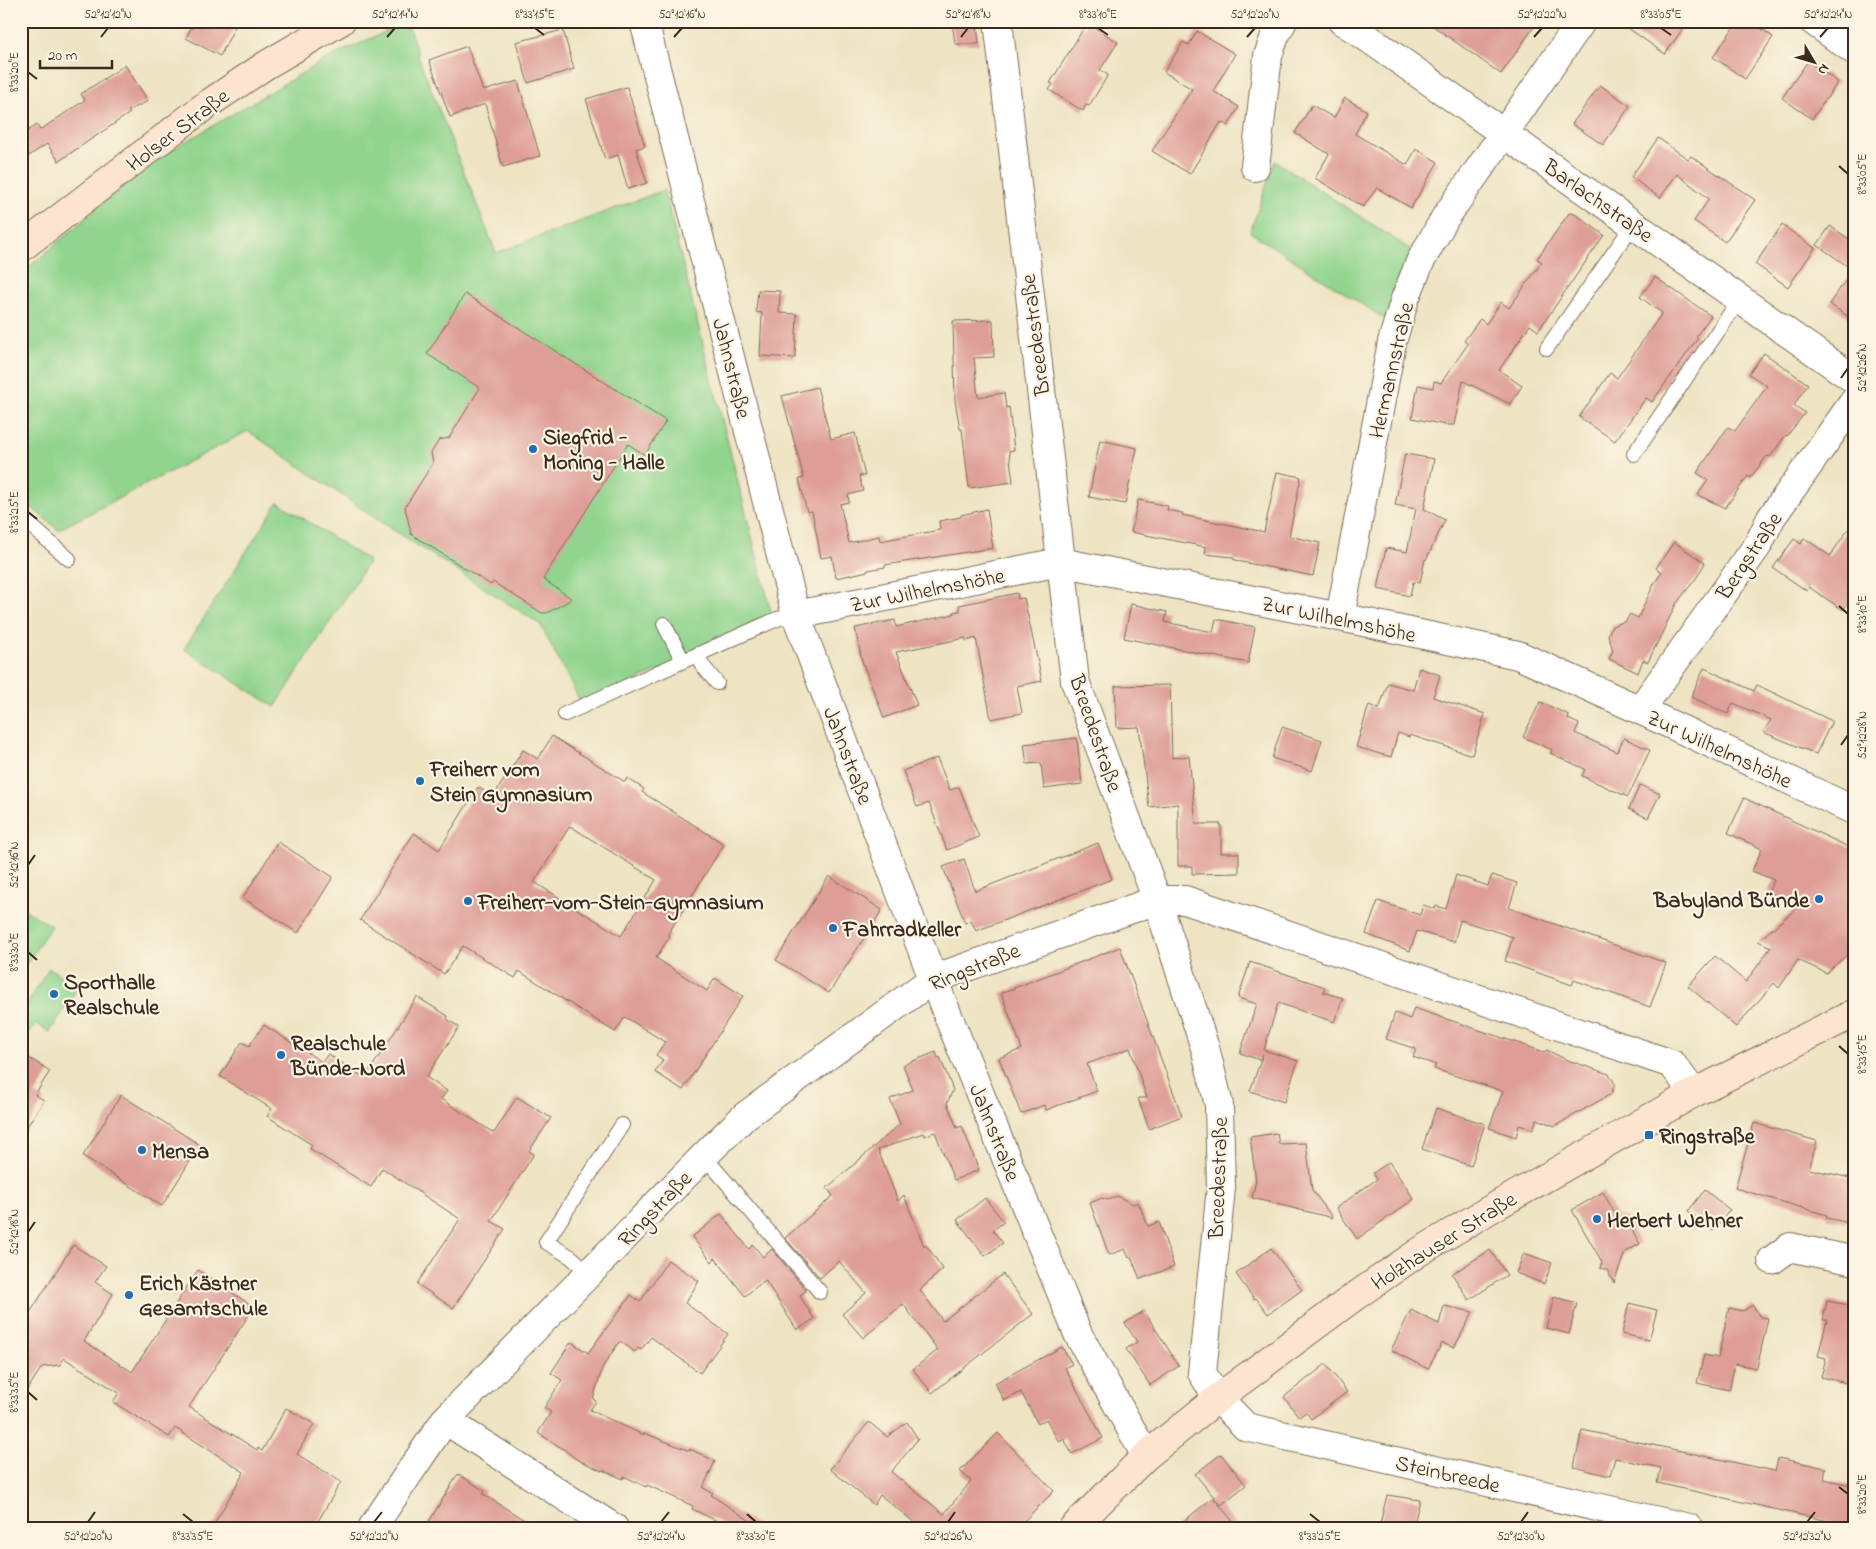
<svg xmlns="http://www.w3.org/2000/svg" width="1876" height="1549" viewBox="0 0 1876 1549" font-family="'Indie Flower',sans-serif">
  <rect width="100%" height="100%" fill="#fcf5e5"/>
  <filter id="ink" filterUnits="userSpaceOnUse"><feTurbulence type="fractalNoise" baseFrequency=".02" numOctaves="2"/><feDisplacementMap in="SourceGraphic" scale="10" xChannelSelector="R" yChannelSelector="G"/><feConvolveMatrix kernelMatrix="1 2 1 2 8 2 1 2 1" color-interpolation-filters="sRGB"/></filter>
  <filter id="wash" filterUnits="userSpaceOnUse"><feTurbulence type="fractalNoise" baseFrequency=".0096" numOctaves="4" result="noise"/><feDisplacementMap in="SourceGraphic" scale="20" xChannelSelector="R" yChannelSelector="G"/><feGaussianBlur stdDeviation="1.12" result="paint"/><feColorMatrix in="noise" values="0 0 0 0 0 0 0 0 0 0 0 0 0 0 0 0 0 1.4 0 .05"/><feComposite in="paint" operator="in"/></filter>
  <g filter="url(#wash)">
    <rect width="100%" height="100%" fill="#eee3c2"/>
    <g fill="#90d48d" stroke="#667f56">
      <polygon points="407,22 421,64 496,253 664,190 773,620 582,705 540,624 381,522 248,431 58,530 21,498 21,274 151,162 328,58"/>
      <polygon points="1275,161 1416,253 1388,321 1250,232"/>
      <polygon points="278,502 369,561 275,707 184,649"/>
      <polygon points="21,907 51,926 21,972"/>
      <polygon points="49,968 78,987 50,1032 36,1024 30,1032 21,1027 21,1001 27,1004"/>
    </g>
    <g id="blocks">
      <g fill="#de9e97" fill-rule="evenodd">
        <polygon points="195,21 238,21 220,56 186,38"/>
        <polygon points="952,21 969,21 977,25 979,44 955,44"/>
        <polygon points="1426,21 1538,21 1501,74"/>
        <polygon points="1618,21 1688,21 1665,54"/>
        <polygon points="1738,21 1751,21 1773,37 1745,79 1713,57"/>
        <polygon points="1087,23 1118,42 1100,70 1108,75 1089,106 1086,105 1083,111 1049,90 1053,84 1050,83"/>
        <polygon points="563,30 574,69 528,83 516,42"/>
        <polygon points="1197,31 1235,54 1213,91 1239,107 1228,126 1221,122 1190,174 1152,151 1192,89 1164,72 1183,42 1189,45"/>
        <polygon points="467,46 483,91 518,81 540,156 503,167 485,104 450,117 429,60"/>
        <polygon points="1808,61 1838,82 1812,119 1782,98"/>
        <polygon points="125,65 148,101 128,111 130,113 59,161 47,144 21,161 21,135 37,125 40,130 85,100 81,94"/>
        <polygon points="1600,85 1630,106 1603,145 1572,124"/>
        <polygon points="627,87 645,146 636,149 647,183 628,189 618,155 605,159 586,99"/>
        <polygon points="1345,98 1367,111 1355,134 1407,165 1416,149 1438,162 1411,208 1377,188 1363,207 1315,178 1329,154 1295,133 1312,105 1334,118"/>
        <polygon points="1658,138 1688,159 1691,156 1755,200 1725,242 1694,221 1709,199 1677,174 1660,198 1631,177"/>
        <polygon points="1569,213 1575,214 1604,235 1538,331 1530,325 1499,370 1522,386 1510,404 1463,381 1454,425 1445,425 1412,418 1418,385 1433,388 1434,381 1441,383 1468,344 1464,341 1480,319 1486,324 1501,302 1509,308 1542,262 1537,259"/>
        <polygon points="1782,225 1815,248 1788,287 1755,264"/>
        <polygon points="1830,226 1855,243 1855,321 1829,304 1853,270 1817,245"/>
        <polygon points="1655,277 1711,316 1696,336 1698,338 1652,402 1646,398 1615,441 1579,417 1610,373 1617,378 1662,313 1640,297"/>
        <polygon points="758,290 780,291 779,313 797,314 795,358 760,356 762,313 756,312"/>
        <polygon points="465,294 666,421 645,455 628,444 543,579 572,599 547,613 542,613 493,582 491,585 411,534 405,507 433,463 431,453 439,440 449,438 480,388 427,354"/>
        <polygon points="993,320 994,357 974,358 978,397 1004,393 1006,408 1009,407 1014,450 1009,451 1013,482 969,488 962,429 960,429 955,400 953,321"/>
        <polygon points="1764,353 1808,384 1794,405 1805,413 1787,436 1786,435 1770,457 1767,456 1750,478 1748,476 1725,508 1698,495 1708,480 1697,473 1728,427 1735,431 1767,386 1749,374"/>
        <polygon points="817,387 831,439 855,433 865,476 859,476 863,491 848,495 849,502 840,504 849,543 879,536 880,541 940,530 939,521 961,517 961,515 987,509 993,548 885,565 885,567 868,570 868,571 836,578 832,556 821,558 812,511 807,512 799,479 804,478 782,396"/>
        <polygon points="1100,440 1137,448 1125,504 1089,497"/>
        <polygon points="1405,454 1434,459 1424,509 1445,520 1426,560 1425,559 1420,583 1413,582 1410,596 1378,589 1386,548 1407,552 1416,509 1395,505"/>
        <polygon points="1277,472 1301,477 1289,536 1320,543 1313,576 1242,562 1233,559 1233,557 1205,554 1206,547 1131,532 1138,500 1168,506 1167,510 1182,513 1182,515 1264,532"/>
        <polygon points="1855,519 1855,593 1843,610 1809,587 1807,591 1773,568 1794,539 1801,544 1804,538 1830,556"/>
        <polygon points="1674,542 1705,563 1697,577 1676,604 1648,662 1643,660 1638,673 1609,659 1613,650 1608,635 1612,626 1626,621 1630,614 1638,618 1654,584 1662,572 1656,568"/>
        <polygon points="1017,593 1018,599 1024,598 1042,681 1017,686 1022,713 991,719 976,638 966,641 966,638 896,652 917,705 884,718 862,661 855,628 895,620 896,627 954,614 953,612 960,611 959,605"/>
        <polygon points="1131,604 1167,612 1165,622 1213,632 1216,619 1255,627 1248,663 1124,638"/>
        <polygon points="1419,668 1440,675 1433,697 1485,714 1472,755 1410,735 1409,737 1398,733 1391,757 1356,747 1369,705 1379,709 1388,683 1413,690"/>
        <polygon points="1704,668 1754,691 1757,685 1832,721 1816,754 1763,732 1771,720 1733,703 1728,714 1691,697"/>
        <polygon points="1170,685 1172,758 1189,756 1196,824 1221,824 1221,853 1239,853 1239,873 1192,874 1192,866 1178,866 1178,804 1149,807 1139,727 1117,728 1115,686"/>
        <polygon points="1540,702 1569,715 1568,719 1579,724 1575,733 1617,752 1624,738 1650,750 1628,797 1582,776 1585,769 1550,753 1552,750 1523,737"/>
        <polygon points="1282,727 1322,740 1312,771 1272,758"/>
        <path d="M552,736L625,782L627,778L644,789L642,792L724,844L668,934L670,936L656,958L707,991L715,978L743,996L683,1090L655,1072L663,1060L656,1055L665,1042L625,1017L615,1032L519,971L515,978L463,946L444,974L360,920L414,833L439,850L478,787L493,797L523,750L538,759ZM570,826L656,880L621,936L534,882Z"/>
        <polygon points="1077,738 1082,784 1044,789 1041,763 1027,764 1024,744"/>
        <polygon points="937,758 950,790 959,787 979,837 947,850 929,803 917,807 903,771"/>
        <polygon points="1640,785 1660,794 1648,818 1629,809"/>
        <polygon points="1744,798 1855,850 1855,948 1826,973 1798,960 1779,988 1774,983 1736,1027 1688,986 1715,956 1746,982 1771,947 1758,941 1799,906 1768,892 1774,880 1752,871 1762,849 1728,833"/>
        <polygon points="278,842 333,877 298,933 243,898"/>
        <polygon points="1098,843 1112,879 976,931 971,920 965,923 943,867 964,859 975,891"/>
        <polygon points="1456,875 1488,886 1492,875 1517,883 1509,908 1666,963 1650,1007 1574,980 1572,985 1505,961 1513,937 1460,920 1454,942 1417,931 1410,951 1366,934 1378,901 1420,915 1423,905 1435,909 1436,906 1446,909"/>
        <polygon points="829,876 882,910 829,993 776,960"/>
        <polygon points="1120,947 1182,1116 1149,1129 1138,1098 1147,1098 1130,1048 1087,1064 1097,1091 1046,1110 1044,1105 1021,1114 999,1058 1022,1049 1001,993"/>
        <polygon points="1250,962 1325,987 1323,992 1343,998 1334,1022 1278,1003 1264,1050 1298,1061 1284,1102 1250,1091 1263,1054 1260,1060 1240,1053 1257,1004 1238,998"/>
        <polygon points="417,997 448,1016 447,1019 459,1027 426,1077 447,1091 441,1099 494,1133 517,1097 551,1118 529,1151 534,1154 491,1221 505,1229 453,1308 417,1284 460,1219 382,1168 371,1187 310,1149 312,1145 267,1116 272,1109 220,1076 242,1042 249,1046 264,1025 322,1062 328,1054 365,1078"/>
        <polygon points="1414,1008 1544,1052 1547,1050 1567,1060 1609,1074 1615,1084 1611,1094 1555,1126 1537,1119 1533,1129 1519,1125 1516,1137 1489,1128 1503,1091 1434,1069 1436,1065 1413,1057 1416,1049 1386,1039 1395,1013 1410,1019"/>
        <polygon points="936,1052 938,1058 940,1057 953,1090 947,1103 957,1128 962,1126 979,1170 954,1180 935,1132 924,1136 923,1133 878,1150 898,1201 904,1195 924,1246 926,1245 943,1269 920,1290 943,1321 1003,1274 1033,1314 932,1393 913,1369 938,1350 903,1304 863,1338 842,1314 866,1293 839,1261 820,1278 785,1238 833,1196 827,1188 900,1124 890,1099 913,1090 903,1065"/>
        <polygon points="21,1053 50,1071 35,1095 44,1100 21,1136"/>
        <polygon points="121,1095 200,1145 162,1206 83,1156"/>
        <polygon points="1436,1108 1485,1124 1471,1166 1422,1149"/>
        <polygon points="1754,1123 1817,1141 1809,1169 1855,1179 1855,1224 1826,1218 1827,1215 1735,1188"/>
        <polygon points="1277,1133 1279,1144 1306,1143 1312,1190 1333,1218 1252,1198 1256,1181 1250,1137"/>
        <polygon points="1389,1162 1414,1199 1357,1239 1336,1208 1377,1179 1373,1173"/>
        <polygon points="1705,1190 1730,1210 1713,1231 1688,1211"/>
        <polygon points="1603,1192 1618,1219 1619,1216 1635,1221 1632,1230 1640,1244 1625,1252 1614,1283 1607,1270 1600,1268 1602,1262 1572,1210"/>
        <polygon points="1117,1196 1133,1204 1138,1202 1148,1226 1159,1222 1174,1267 1140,1279 1131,1257 1129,1258 1125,1249 1109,1255 1090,1203 1102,1198 1108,1200"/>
        <polygon points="985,1198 1004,1222 993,1230 1003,1243 985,1256 957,1220"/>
        <polygon points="721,1214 749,1249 753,1245 763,1257 772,1249 806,1290 800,1296 814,1319 797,1330 765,1280 745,1296 715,1258 712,1262 692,1237"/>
        <polygon points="73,1245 106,1266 95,1282 113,1294 84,1341 132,1372 198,1270 254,1307 189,1407 257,1450 258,1448 262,1451 286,1408 314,1424 297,1454 341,1482 314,1528 212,1528 244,1472 175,1428 169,1437 113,1402 119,1393 64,1358 60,1365 42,1367 21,1399 21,1327"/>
        <polygon points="1271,1248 1302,1290 1268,1314 1256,1298 1254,1299 1236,1274"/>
        <polygon points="1490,1250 1507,1275 1469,1300 1452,1274"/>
        <polygon points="1524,1253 1552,1263 1544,1284 1516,1273"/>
        <polygon points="668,1260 699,1281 685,1303 728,1334 700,1373 651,1337 641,1350 638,1348 635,1352 620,1341 603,1366 593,1399 596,1401 590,1410 643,1435 644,1433 690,1451 690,1449 715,1461 703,1488 713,1493 711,1495 761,1528 732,1528 692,1509 693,1506 647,1485 646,1487 624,1476 623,1479 603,1470 602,1471 576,1459 565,1450 538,1433 551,1412 544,1408 562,1380 551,1373 571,1342 588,1353 631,1295 640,1302"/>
        <polygon points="1554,1297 1577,1303 1569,1334 1546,1328"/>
        <polygon points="1827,1301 1855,1306 1855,1385 1821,1377 1826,1358 1818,1356 1827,1320 1823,1320"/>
        <polygon points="1629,1303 1657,1310 1649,1340 1622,1334"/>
        <polygon points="1753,1305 1760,1317 1768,1318 1757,1368 1735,1364 1729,1390 1697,1383 1704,1355 1718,1358 1729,1308 1743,1311"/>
        <polygon points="1444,1306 1473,1312 1454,1348 1442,1343 1428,1369 1391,1350 1411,1310 1439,1324"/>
        <polygon points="1144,1311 1179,1366 1150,1385 1126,1349 1137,1342 1125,1323"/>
        <polygon points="1062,1347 1072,1364 1065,1368 1103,1438 1072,1454 1064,1439 1059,1442 1046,1419 1038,1424 1021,1392 1004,1401 995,1383"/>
        <polygon points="1326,1364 1347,1392 1311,1419 1306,1412 1299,1417 1284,1397"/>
        <polygon points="869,1422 887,1437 907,1422 918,1439 891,1472 944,1514 971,1481 960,1471 998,1433 1054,1491 1017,1528 921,1528 880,1495 874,1505 830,1469"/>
        <polygon points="1582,1430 1775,1471 1778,1458 1826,1468 1824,1479 1855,1486 1855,1528 1837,1528 1827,1526 1828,1521 1657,1483 1661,1468 1615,1458 1610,1476 1574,1467"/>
        <polygon points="1221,1454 1246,1485 1221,1505 1214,1498 1238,1528 1175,1528 1214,1497 1195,1474"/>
        <polygon points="458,1474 485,1491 483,1494 537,1528 476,1528 466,1522 462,1528 425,1528"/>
        <polygon points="1387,1495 1420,1500 1413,1528 1379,1528"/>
      </g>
    </g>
  </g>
  <g filter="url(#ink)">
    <use href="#blocks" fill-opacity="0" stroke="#7a6b57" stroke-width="1"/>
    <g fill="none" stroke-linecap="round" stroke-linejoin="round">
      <g stroke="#7a6b57" stroke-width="16">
        <g id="lane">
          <polyline points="1547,348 1633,225"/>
          <polyline points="1634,454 1740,299"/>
          <polyline points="21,517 69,559"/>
          <polyline points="664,624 683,661"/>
          <polyline points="698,654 702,665 717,683"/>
          <polyline points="565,714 777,619 796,615"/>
          <polyline points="704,1156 820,1292"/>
          <polyline points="590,1274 571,1257 546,1242 622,1125"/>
        </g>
      </g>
      <g stroke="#7a6b57" stroke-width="30">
        <g id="street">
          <polyline points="644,21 796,615 933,979 1078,1334 1146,1456"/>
          <polyline points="998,21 1075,681 1157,900 1206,1051 1219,1105 1221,1188 1202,1373 1218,1398 1246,1427 1689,1528"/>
          <polyline points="1342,21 1355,29 1855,380"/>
          <polyline points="1813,21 1855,51"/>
          <polyline points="1255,167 1268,56 1275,36 1283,21"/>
          <polyline points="796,615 1060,562 1340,617 1518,655 1640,710 1855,811"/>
          <polyline points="1340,617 1392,342 1405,299 1420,262 1445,218 1582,21"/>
          <polyline points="1640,710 1758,545 1771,518 1855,400"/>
          <polyline points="1772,1260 1790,1247 1855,1261"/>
          <polyline points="445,1420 614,1528"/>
          <polyline points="372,1528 445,1420 709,1151 745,1116 933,979 1157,900 1185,900 1672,1064 1694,1093"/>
        </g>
      </g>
      <g stroke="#7a6b57" stroke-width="30">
        <g id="secondary">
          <polyline points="21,248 205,106 266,65 341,21"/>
          <polyline points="1073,1528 1146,1456 1218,1398 1354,1297 1419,1252 1489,1210 1694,1093 1855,1013"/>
        </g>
      </g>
      <use href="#lane" stroke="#fff" stroke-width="14"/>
      <use href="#street" stroke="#fff" stroke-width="28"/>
      <use href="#secondary" stroke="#fde4d1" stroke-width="28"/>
    </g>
  </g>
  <path fill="none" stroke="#3b2a1e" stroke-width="2" d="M535,28L544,35M1098,28L1108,35M1661,28L1671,35M101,37L108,28M387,37L395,28M674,37L682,28M961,37L968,28M1247,37L1255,28M1534,37L1542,28M1820,37L1828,28M28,72L37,79M1839,166L1848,174M1841,378L1848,368M28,512L37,519M1839,606L1848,614M1841,745L1848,735M28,865L35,855M28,952L37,960M1839,1046L1848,1054M28,1232L35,1222M28,1392L37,1400M1839,1487L1848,1494M183,1514L193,1522M747,1514L756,1522M1310,1514L1320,1522M88,1522L95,1512M374,1522L382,1512M661,1522L669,1512M948,1522L955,1512M1521,1522L1528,1512M1807,1522L1815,1512"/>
  <g fill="#1f6fb2" stroke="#fcf5e5" stroke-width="2">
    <circle cx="533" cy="449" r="5"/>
    <circle cx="420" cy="781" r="5"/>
    <circle cx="1819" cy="899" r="5"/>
    <circle cx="468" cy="901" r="5"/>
    <circle cx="833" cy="928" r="5"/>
    <circle cx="54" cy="994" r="5"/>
    <circle cx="281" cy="1055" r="5"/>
    <rect x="1644" y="1130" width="10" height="10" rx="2.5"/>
    <circle cx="142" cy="1150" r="5"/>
    <circle cx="1597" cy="1219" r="5"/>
    <circle cx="129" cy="1295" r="5"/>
  </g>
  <g text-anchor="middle" stroke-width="4.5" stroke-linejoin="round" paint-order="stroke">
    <g font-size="22" fill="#3b2a1e" stroke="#fcf5e5">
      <text transform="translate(177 129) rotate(-37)" y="8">Holser Straße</text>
      <text transform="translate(1599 200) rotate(35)" y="8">Barlachstraße</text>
      <text transform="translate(1034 335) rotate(-97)" y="8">Breedestraße</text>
      <text transform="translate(733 368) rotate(76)" y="8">Jahnstraße</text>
      <text transform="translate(1390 370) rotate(-77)" y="8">Hermannstraße</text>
      <text transform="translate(1748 555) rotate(-56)" y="8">Bergstraße</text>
      <text transform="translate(927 589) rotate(-11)" y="8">Zur Wilhelmshöhe</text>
      <text transform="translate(1339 618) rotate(12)" y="8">Zur Wilhelmshöhe</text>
      <text transform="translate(1097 733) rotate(71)" y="8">Breedestraße</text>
      <text transform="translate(1720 748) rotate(25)" y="8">Zur Wilhelmshöhe</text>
      <text transform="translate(849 755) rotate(69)" y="8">Jahnstraße</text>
      <text transform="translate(974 966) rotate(-22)" y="8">Ringstraße</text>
      <text transform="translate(996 1132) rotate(68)" y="8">Jahnstraße</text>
      <text transform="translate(1217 1178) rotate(-88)" y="8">Breedestraße</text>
      <text transform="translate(654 1208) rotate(-46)" y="8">Ringstraße</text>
      <text transform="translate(1443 1240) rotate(-32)" y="8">Holzhauser Straße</text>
      <text transform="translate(1448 1473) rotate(13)" y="8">Steinbreede</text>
    </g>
    <g font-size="22" font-weight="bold" fill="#3b2a1e" stroke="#fcf5e5" text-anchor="start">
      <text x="543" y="444">Siegfrid -<tspan x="543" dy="25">Moning - Halle</tspan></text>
      <text x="430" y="776">Freiherr vom<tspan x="430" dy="25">Stein Gymnasium</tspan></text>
      <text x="1809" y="907" text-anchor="end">Babyland Bünde</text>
      <text x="478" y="909">Freiherr-vom-Stein-Gymnasium</text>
      <text x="843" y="936">Fahrradkeller</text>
      <text x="64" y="989">Sporthalle<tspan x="64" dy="25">Realschule</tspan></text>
      <text x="291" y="1050">Realschule<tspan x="291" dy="25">Bünde-Nord</tspan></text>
      <text x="1659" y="1143">Ringstraße</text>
      <text x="152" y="1158">Mensa</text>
      <text x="1607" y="1227">Herbert Wehner</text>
      <text x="139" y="1290">Erich Kästner<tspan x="139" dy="25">Gesamtschule</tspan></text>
    </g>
  </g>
  <rect width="1876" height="1549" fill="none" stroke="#fcf5e5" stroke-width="55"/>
  <g transform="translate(1814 62) rotate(128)" stroke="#fcf5e5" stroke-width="4" paint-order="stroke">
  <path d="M0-4L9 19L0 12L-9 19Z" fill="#3b2a1e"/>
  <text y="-8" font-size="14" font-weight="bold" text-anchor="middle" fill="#3b2a1e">N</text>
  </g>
  <path d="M40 60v8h72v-8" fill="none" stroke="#3b2a1e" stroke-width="2.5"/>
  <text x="48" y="60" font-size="15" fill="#3b2a1e" stroke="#fcf5e5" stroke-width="4" paint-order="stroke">20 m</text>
  <rect x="28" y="28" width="1820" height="1494" fill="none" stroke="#3b2a1e" stroke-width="2"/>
  <g font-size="12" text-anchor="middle" fill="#3b2a1e">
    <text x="108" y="18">52°12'12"N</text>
    <text x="395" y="18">52°12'14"N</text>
    <text x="535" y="18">8°33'15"E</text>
    <text x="682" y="18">52°12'16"N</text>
    <text x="968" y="18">52°12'18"N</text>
    <text x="1098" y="18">8°33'10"E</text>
    <text x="1255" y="18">52°12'20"N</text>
    <text x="1542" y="18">52°12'22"N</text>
    <text x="1661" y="18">8°33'05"E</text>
    <text x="1828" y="18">52°12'24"N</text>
    <text transform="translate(14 72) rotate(-90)" y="4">8°33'20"E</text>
    <text transform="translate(1862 174) rotate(-90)" y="4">8°33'05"E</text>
    <text transform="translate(1862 368) rotate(-90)" y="4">52°12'26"N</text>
    <text transform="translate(14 512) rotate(-90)" y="4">8°33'25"E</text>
    <text transform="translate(1862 614) rotate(-90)" y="4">8°33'10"E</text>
    <text transform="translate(1862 735) rotate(-90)" y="4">52°12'28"N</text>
    <text transform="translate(14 865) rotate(-90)" y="4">52°12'16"N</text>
    <text transform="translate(14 952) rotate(-90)" y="4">8°33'30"E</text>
    <text transform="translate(1862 1054) rotate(-90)" y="4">8°33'15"E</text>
    <text transform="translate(14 1232) rotate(-90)" y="4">52°12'18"N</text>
    <text transform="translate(14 1392) rotate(-90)" y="4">8°33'35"E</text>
    <text transform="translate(1862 1494) rotate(-90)" y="4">8°33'20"E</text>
    <text x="88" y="1540">52°12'20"N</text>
    <text x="193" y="1540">8°33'35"E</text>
    <text x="374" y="1540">52°12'22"N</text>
    <text x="661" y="1540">52°12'24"N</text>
    <text x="756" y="1540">8°33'30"E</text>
    <text x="948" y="1540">52°12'26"N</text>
    <text x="1320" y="1540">8°33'25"E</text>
    <text x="1521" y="1540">52°12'30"N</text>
    <text x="1807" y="1540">52°12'32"N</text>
  </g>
</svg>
